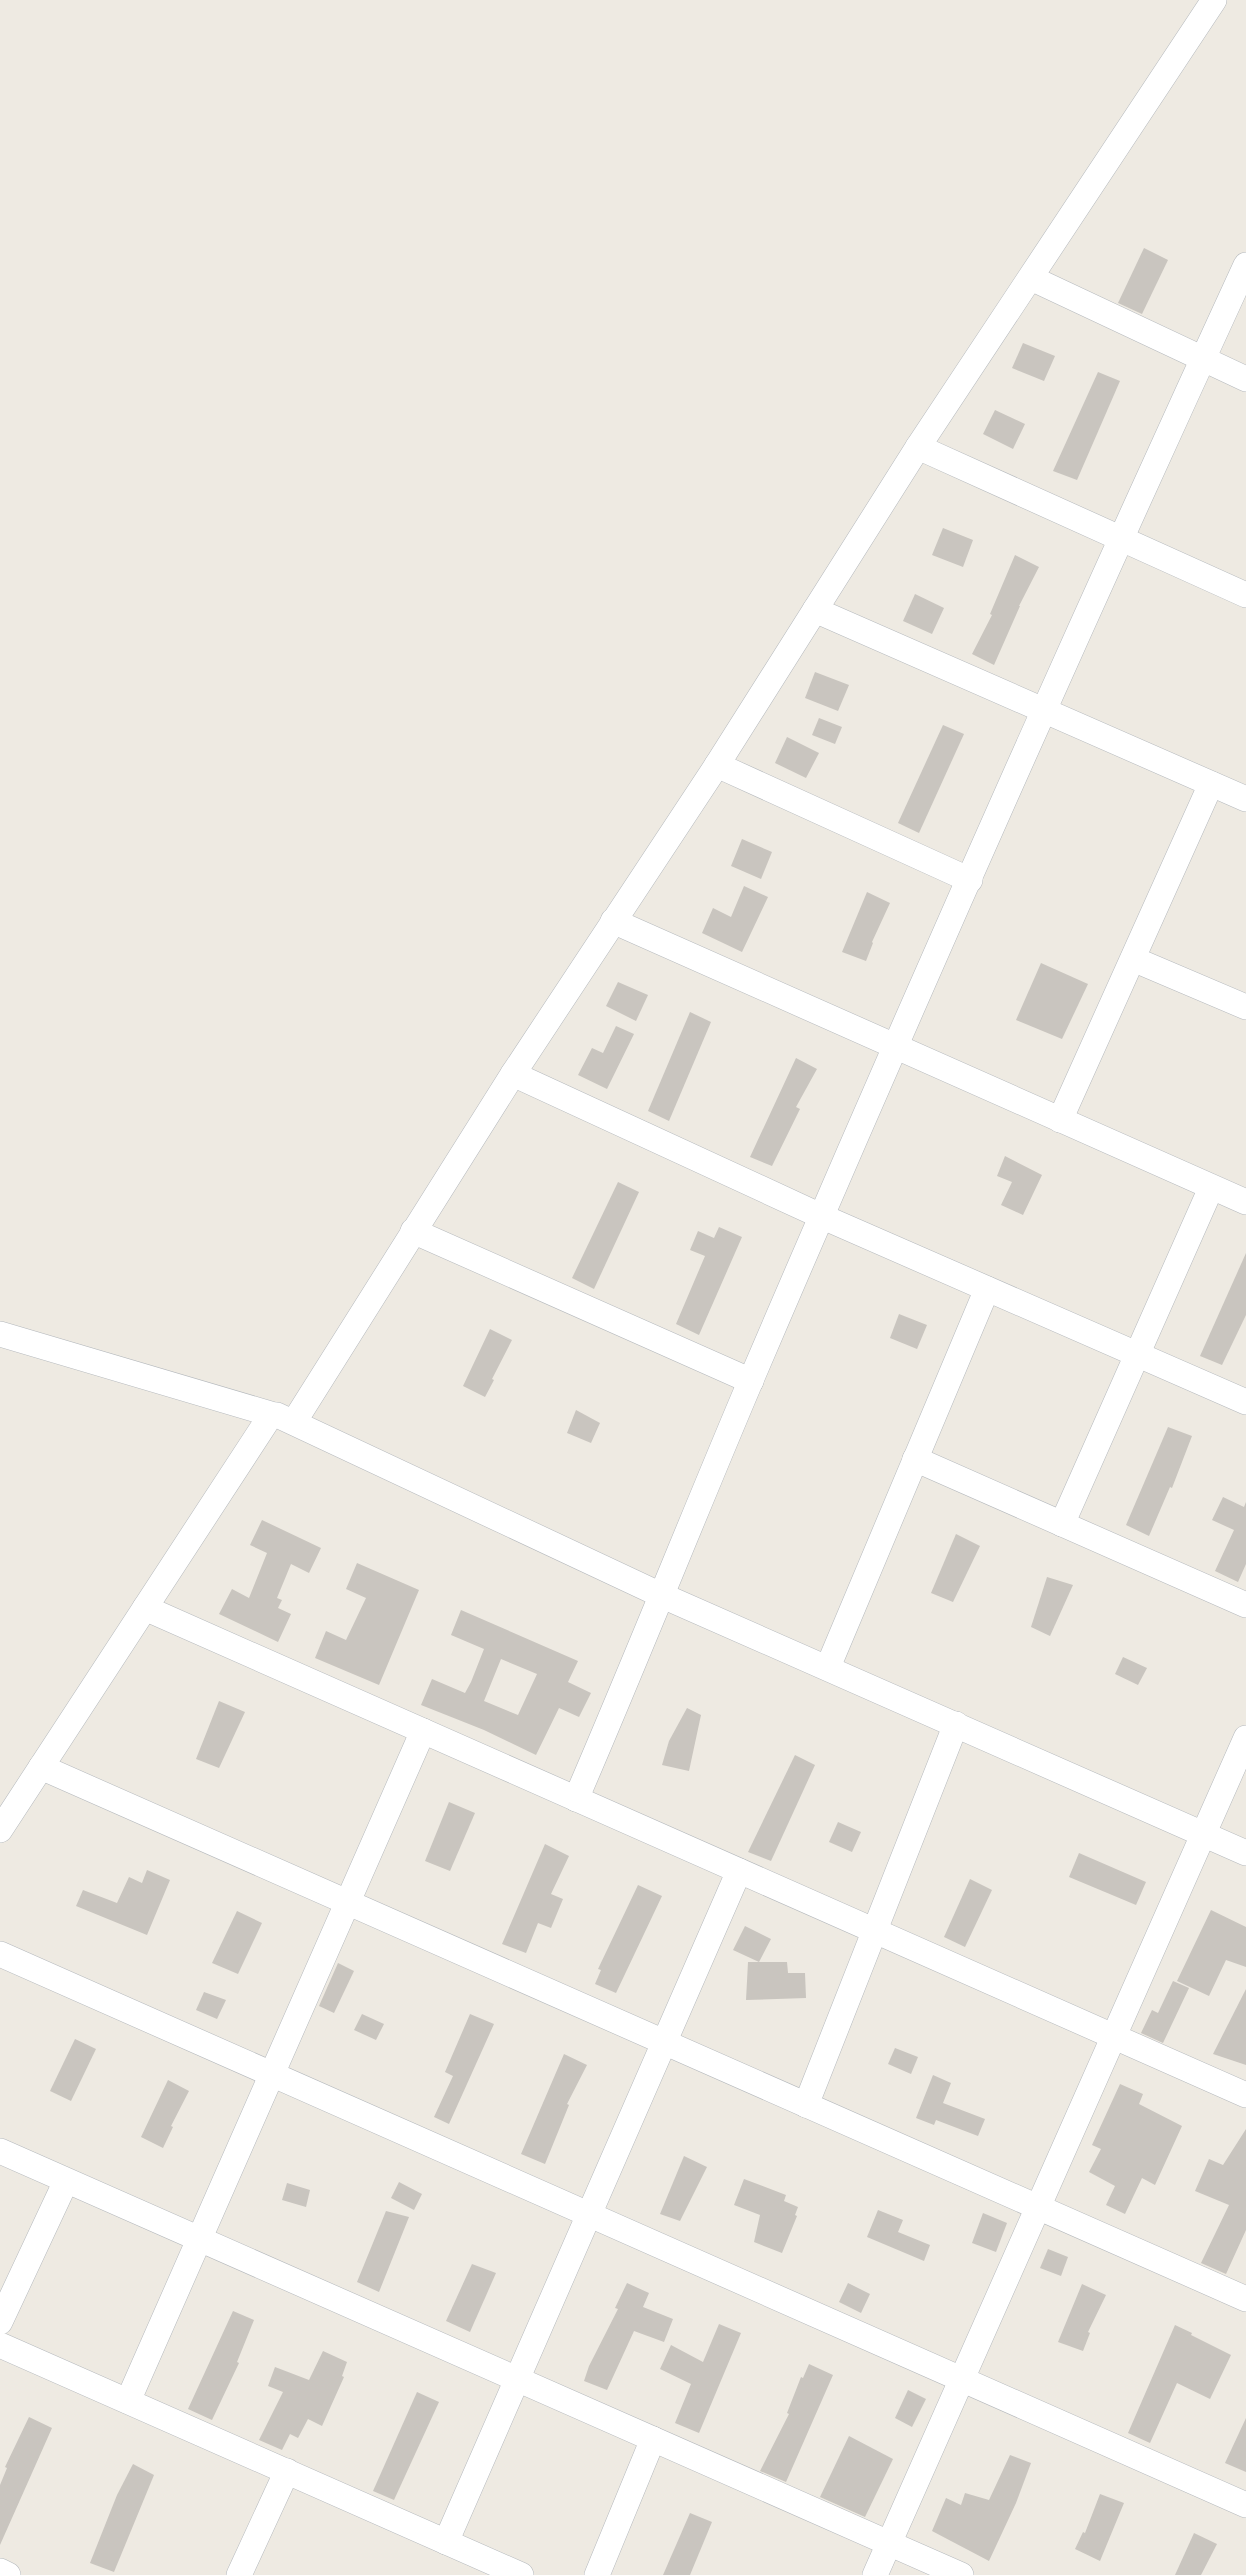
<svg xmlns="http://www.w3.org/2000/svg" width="1246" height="2575" viewBox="0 0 1246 2575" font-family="Arial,sans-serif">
  <rect width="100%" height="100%" fill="#eeeae2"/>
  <g fill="#c9c5bf" fill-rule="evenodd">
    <polygon points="1144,248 1168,260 1142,314 1118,303"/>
    <polygon points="1023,343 1055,356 1044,381 1012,368"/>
    <polygon points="1098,372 1120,381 1077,480 1053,471"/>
    <polygon points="995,410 1025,424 1013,449 983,434"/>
    <polygon points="943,528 973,540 963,567 932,555"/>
    <polygon points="1015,555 1039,567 1019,606 1020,606 994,665 972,654 992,615 990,614"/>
    <polygon points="915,594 944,608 932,634 903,621"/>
    <polygon points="815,672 849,685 838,711 805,698"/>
    <polygon points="819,718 842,727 835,744 812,735"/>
    <polygon points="943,725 964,734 919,833 898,823"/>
    <polygon points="787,737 819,753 806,778 775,763"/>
    <polygon points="742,839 772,852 761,879 731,866"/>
    <polygon points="744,886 768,897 742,952 702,933 713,908 731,917"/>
    <polygon points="867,892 890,903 872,942 873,943 866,961 842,952"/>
    <polygon points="1041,963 1088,984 1062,1039 1016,1020"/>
    <polygon points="618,982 648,995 636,1021 606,1006"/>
    <polygon points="690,1012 711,1022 669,1121 648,1111"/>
    <polygon points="616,1026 634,1034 607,1089 578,1075 592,1048 603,1053"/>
    <polygon points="796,1058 817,1069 796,1107 800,1109 772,1166 750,1157"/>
    <polygon points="1005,1156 1042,1175 1023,1215 1001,1205 1012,1182 997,1176"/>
    <polygon points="618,1182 639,1192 594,1289 572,1278"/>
    <polygon points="719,1227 742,1237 699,1335 676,1324 705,1256 690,1250 698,1231 714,1238"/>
    <polygon points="1246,1253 1246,1315 1222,1365 1200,1356"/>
    <polygon points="899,1314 927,1325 917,1349 890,1338"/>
    <polygon points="490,1329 512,1340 492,1379 494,1380 485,1397 463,1386"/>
    <polygon points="576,1410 600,1423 591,1443 567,1433"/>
    <polygon points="1168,1427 1192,1436 1172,1488 1170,1487 1149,1536 1126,1525"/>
    <polygon points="1223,1497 1244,1507 1246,1502 1246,1564 1238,1582 1215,1571 1234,1530 1212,1520"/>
    <polygon points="262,1520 321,1548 309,1573 291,1564 277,1598 282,1600 278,1608 291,1614 278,1642 219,1614 232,1589 249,1598 267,1553 250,1545"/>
    <polygon points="956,1534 980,1546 953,1602 931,1593"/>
    <polygon points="357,1563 419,1590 379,1685 315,1658 326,1631 346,1640 366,1598 346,1589"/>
    <polygon points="1047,1577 1073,1585 1050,1636 1031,1627"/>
    <path d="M461,1610L578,1661L568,1682L591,1693L579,1717L559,1708L536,1755L484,1730L421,1705L432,1679L465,1693L471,1682L484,1649L451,1635ZM501,1659L537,1674L518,1715L484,1701Z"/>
    <polygon points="1123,1657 1147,1668 1138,1685 1115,1674"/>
    <polygon points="219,1701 245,1712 219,1768 196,1759"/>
    <polygon points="687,1708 701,1715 689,1771 662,1765 669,1741"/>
    <polygon points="795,1755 815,1765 771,1861 748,1852"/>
    <polygon points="449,1802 475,1813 450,1871 425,1861"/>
    <polygon points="838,1822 861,1832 852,1852 829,1842"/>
    <polygon points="545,1844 569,1856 551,1894 563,1899 551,1928 538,1923 526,1953 502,1944"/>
    <polygon points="1079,1853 1146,1882 1136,1905 1069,1877"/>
    <polygon points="147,1870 170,1880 147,1935 76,1906 83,1890 117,1903 129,1877 142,1883"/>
    <polygon points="970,1879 992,1890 965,1947 944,1937"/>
    <polygon points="638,1885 662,1896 616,1993 595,1984 601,1970 598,1969"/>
    <polygon points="1211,1910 1246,1927 1246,1967 1226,1960 1209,1996 1177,1981"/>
    <polygon points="237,1911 262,1923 238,1974 212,1963"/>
    <polygon points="745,1926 771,1939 759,1962 787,1962 788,1973 805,1973 806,1998 746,2000 748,1962 759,1962 733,1950"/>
    <polygon points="338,1963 354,1971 334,2013 319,2006"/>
    <polygon points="1173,1981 1189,1988 1163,2043 1141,2033 1152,2010 1158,2013"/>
    <polygon points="1246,1989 1246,2065 1213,2054"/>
    <polygon points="204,1992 226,2000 217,2019 196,2010"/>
    <polygon points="362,2014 384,2024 376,2040 354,2030"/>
    <polygon points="470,2014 494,2024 449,2124 434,2117 453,2076 445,2072"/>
    <polygon points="75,2039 96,2049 71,2101 50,2091"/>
    <polygon points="895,2048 918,2057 911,2074 888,2064"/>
    <polygon points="564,2054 587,2065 567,2104 569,2105 545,2164 521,2154"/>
    <polygon points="933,2075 951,2083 943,2103 985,2119 978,2136 936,2120 934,2125 916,2118"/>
    <polygon points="168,2080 189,2091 171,2126 173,2127 163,2148 141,2137"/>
    <polygon points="1120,2084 1143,2094 1139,2104 1182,2126 1155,2185 1142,2178 1125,2214 1106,2205 1115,2186 1089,2172 1101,2149 1092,2145"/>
    <polygon points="1246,2129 1246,2230 1226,2274 1201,2263 1229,2205 1195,2191 1209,2159 1223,2165"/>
    <polygon points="684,2156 707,2167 680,2221 660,2214"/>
    <polygon points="744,2179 786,2195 784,2201 798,2207 795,2215 797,2216 782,2253 754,2242 760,2215 734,2205"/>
    <polygon points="399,2182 422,2194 414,2210 391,2198"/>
    <polygon points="287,2183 310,2190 306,2207 282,2200"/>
    <polygon points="878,2210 903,2220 898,2232 930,2245 924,2261 867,2237"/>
    <polygon points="386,2211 409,2217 379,2292 357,2282"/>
    <polygon points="983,2213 1007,2223 996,2252 972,2243"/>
    <polygon points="1048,2249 1068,2257 1061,2276 1040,2268"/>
    <polygon points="472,2264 496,2273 470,2332 446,2321"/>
    <polygon points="627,2283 649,2293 643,2307 673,2319 664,2342 634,2331 607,2390 584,2381 589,2366 618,2309 615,2308"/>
    <polygon points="848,2283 870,2294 861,2313 839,2302"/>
    <polygon points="1082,2284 1106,2295 1088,2332 1090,2333 1083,2351 1058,2342"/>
    <polygon points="233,2311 254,2320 237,2362 239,2363 212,2420 188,2409"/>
    <polygon points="719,2324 741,2333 699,2433 675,2423 691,2384 660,2369 671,2345 703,2362"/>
    <polygon points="1175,2325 1192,2333 1191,2335 1231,2355 1210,2399 1177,2383 1150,2443 1128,2433"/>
    <polygon points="323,2351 347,2362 342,2376 344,2377 322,2426 308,2419 298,2438 290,2434 282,2450 259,2440 283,2392 268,2386 275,2367 309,2380"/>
    <polygon points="809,2364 833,2375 786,2482 760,2471 789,2414 787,2413 801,2377 803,2378"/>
    <polygon points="908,2390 926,2399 912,2427 895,2418"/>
    <polygon points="417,2392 439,2402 394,2500 373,2491"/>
    <polygon points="29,2417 52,2428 0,2545 0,2485 7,2468 5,2467"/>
    <polygon points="1246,2418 1246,2472 1225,2463"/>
    <polygon points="849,2436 893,2459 865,2517 820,2497"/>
    <polygon points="1010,2455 1031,2463 1016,2503 989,2561 932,2531 946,2498 961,2505 965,2493 989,2500"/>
    <polygon points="133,2464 154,2475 114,2572 90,2563 117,2495"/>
    <polygon points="1100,2494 1124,2503 1100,2561 1075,2549 1083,2532 1085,2533"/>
    <polygon points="690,2513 712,2522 690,2575 663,2575"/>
    <polygon points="1194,2533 1217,2544 1201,2575 1175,2575"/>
  </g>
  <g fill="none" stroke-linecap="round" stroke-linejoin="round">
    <g stroke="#b5b9bd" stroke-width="26">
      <g id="minor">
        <polyline points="1031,278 1246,379"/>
        <polyline points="918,447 1246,595"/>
        <polyline points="815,610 1246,799"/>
        <polyline points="717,765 970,880"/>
        <polyline points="613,921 1246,1202"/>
        <polyline points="1133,959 1246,1007"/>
        <polyline points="513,1074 823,1217 1246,1402"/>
        <polyline points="1060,1120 1211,784"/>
        <polyline points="413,1231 751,1381"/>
        <polyline points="0,1334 274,1415"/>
        <polyline points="294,1422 513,1074 717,765 918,447 1214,0"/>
        <polyline points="915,1459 1246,1605"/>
        <polyline points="1062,1524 1211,1188"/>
        <polyline points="145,1608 1246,2095"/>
        <polyline points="828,1667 987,1289"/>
        <polyline points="41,1767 1246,2299"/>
        <path d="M576,1799C636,1660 692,1519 751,1380C911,1006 1076,634 1246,265"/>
        <polyline points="0,1830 269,1418 277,1415 663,1596 1246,1853"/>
        <polyline points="0,1954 1246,2505"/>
        <polyline points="806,2105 956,1724"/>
        <polyline points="0,2151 961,2575"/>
        <polyline points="0,2322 66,2181"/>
        <polyline points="0,2345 521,2575"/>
        <polyline points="128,2401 423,1731"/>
        <polyline points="446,2542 739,1871"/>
        <polyline points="0,2571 8,2575"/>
        <polyline points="239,2575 287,2471"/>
        <polyline points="597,2575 653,2439"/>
        <polyline points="875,2575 1246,1738"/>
      </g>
    </g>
    <use href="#minor" stroke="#fff" stroke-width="25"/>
  </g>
</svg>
